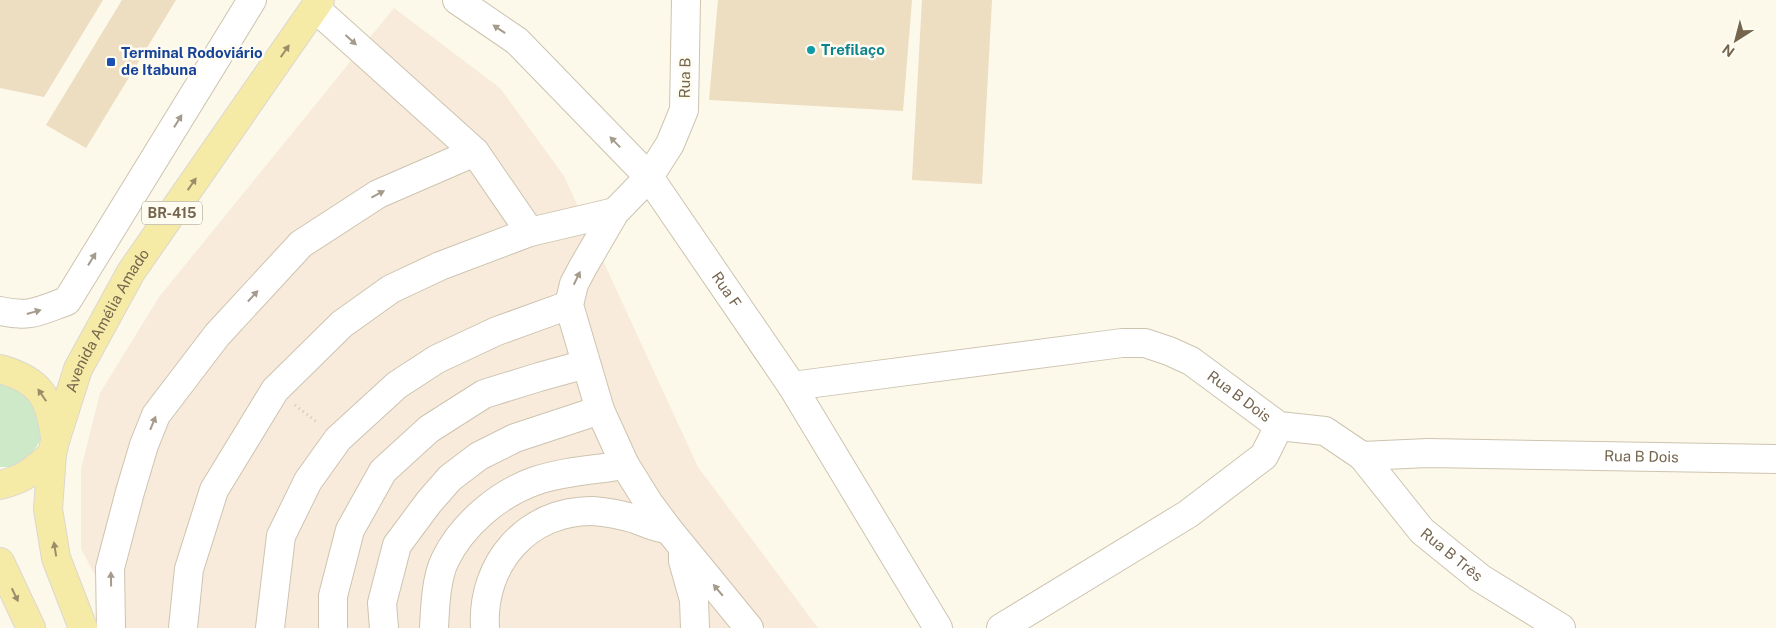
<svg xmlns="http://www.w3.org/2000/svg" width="1776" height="628" viewBox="0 0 1776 628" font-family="'Public Sans',sans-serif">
  <rect width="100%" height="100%" fill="#fcf9ea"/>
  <polygon fill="#f8ebdb" points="394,8 500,88 564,176 698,467 818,628 123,628 81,549 81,469 100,393 159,297"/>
  <polygon fill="#cee9c8" points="0,382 14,385 36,402 43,428 40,441 32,453 22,462 9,467 0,467"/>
  <g fill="#edddc1">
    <polygon points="0,0 103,0 44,97 0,88"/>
    <polygon points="122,0 176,0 86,148 46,125"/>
    <polygon points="718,0 912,0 903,111 709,100"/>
    <polygon points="922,0 992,0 982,184 912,180"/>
  </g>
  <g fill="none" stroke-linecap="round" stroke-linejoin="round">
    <g stroke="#cdc4b0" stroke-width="30">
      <g id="minor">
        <path id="s1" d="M457,0L517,41L649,177L792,386L938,628"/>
        <polyline points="686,0 684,110 670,144 649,177 615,212 583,267 574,284 569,305 600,410 625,465 648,502 668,529 749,628"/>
        <polyline points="315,8 475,152 530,232"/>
        <path d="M0,311C30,318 39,311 67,301L252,0"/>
        <path id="s2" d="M792,386L1122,343H1145L1169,351L1191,361L1279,426L1325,431L1362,456L1428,453L1776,459"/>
        <path id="s3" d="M1362,456L1422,531L1480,578L1561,628"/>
        <polyline points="683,554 683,561 694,600 695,628"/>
        <polyline points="111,628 110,568 130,492 144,445 156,415 217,335 301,244 378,194 475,152"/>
        <polyline points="183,628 189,569 214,490 275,390 342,324 391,289 440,266 530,232 615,212"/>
        <polyline points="270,628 281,536 308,481 338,439 397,385 437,359 497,331 569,305"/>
        <polyline points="333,628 333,596 350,530 383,471 429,429 484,394 539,377 586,364"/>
        <polyline points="384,628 382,603 397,545 429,502 450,478 479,456 515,438 600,410"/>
        <path d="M434,628C435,608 436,578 445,560C462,525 498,494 535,481C564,471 596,470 625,465"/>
        <path d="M485,628C481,564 527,510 593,511C607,512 622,515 635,519C647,523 655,528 668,529"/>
        <polyline points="1001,628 1188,514 1264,456 1279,426"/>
      </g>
    </g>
    <g stroke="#dbd7d1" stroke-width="30">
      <g id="major">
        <path d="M0,369C40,380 50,397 55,437"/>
        <path d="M0,485C25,479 34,470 52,454"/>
        <polyline points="0,562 31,628"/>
        <path id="s4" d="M83,628L56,558L48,509L52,454L55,441L78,369L131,272L320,0"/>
      </g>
    </g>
    <polyline stroke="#d5c3a5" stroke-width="3" stroke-dasharray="1 4" stroke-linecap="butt" points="295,405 318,423"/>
    <use href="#minor" stroke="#fff" stroke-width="28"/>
    <use href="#major" stroke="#f6eba6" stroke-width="28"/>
  </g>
  <defs><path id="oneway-solid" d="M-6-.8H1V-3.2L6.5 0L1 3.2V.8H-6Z" transform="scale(1.25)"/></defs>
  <g fill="#a59b8c">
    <use href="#oneway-solid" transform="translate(499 29) rotate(-146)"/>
    <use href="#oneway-solid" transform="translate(351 40) rotate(42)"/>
    <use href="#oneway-solid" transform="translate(178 121) rotate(-58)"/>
    <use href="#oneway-solid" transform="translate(615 142) rotate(-134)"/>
    <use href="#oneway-solid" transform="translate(378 194) rotate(-28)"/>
    <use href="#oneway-solid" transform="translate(92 259) rotate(-58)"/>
    <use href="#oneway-solid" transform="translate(577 278) rotate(-64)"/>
    <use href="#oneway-solid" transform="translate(253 296) rotate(-47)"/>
    <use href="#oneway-solid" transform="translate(34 312) rotate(-16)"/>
    <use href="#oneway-solid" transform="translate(153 423) rotate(-68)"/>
    <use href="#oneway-solid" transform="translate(111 579) rotate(-91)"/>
    <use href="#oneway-solid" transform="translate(718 590) rotate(-130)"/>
  </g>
  <g fill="#9c8d68">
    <use href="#oneway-solid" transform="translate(285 51) rotate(-55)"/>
    <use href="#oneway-solid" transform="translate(192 184) rotate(-55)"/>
    <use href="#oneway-solid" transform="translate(42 395) rotate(-124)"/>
    <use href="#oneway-solid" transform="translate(55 549) rotate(-99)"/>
    <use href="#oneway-solid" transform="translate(15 595) rotate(65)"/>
  </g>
  <circle fill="#0f9aa8" stroke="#fefcf0" stroke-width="2" cx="811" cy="50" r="5"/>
  <rect fill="#1a4fb4" stroke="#fefcf0" stroke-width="2" x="106" y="57" width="10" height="10" rx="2.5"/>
  <g text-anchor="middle" stroke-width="5" stroke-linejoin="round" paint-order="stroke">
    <rect fill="#fefcf0" stroke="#9e927f" stroke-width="1" x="142" y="201.5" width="60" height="23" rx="4"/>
    <g font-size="14" font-weight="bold" fill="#75654e">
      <text x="172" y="218">BR-415</text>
    </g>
    <g font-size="15" font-weight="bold" fill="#0d838f" stroke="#fefcf0" text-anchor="start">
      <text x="821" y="55">Trefilaço</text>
    </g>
    <g font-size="15" font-weight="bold" fill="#164399" stroke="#fefcf0" text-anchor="start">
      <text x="121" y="58">Terminal Rodoviário<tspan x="121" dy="17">de Itabuna</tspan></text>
    </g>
    <g font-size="15" fill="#75654e" stroke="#fefcf0">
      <text transform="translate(685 78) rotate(-89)" y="5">Rua B</text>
      <text dy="5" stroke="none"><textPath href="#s1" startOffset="399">Rua F</textPath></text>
      <text dy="5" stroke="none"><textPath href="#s4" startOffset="325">Avenida Amélia Amado</textPath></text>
      <text dy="5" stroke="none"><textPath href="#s2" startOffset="465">Rua B Dois</textPath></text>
      <text dy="5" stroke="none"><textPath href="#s2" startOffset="885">Rua B Dois</textPath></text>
      <text dy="5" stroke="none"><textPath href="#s3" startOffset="134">Rua B Três</textPath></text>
    </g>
  </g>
  <g transform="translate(1736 40) rotate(216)" stroke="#fefcf0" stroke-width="4" paint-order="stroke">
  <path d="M0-4L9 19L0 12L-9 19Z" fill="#75654e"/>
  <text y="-8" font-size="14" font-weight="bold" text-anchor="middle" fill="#75654e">N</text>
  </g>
</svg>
